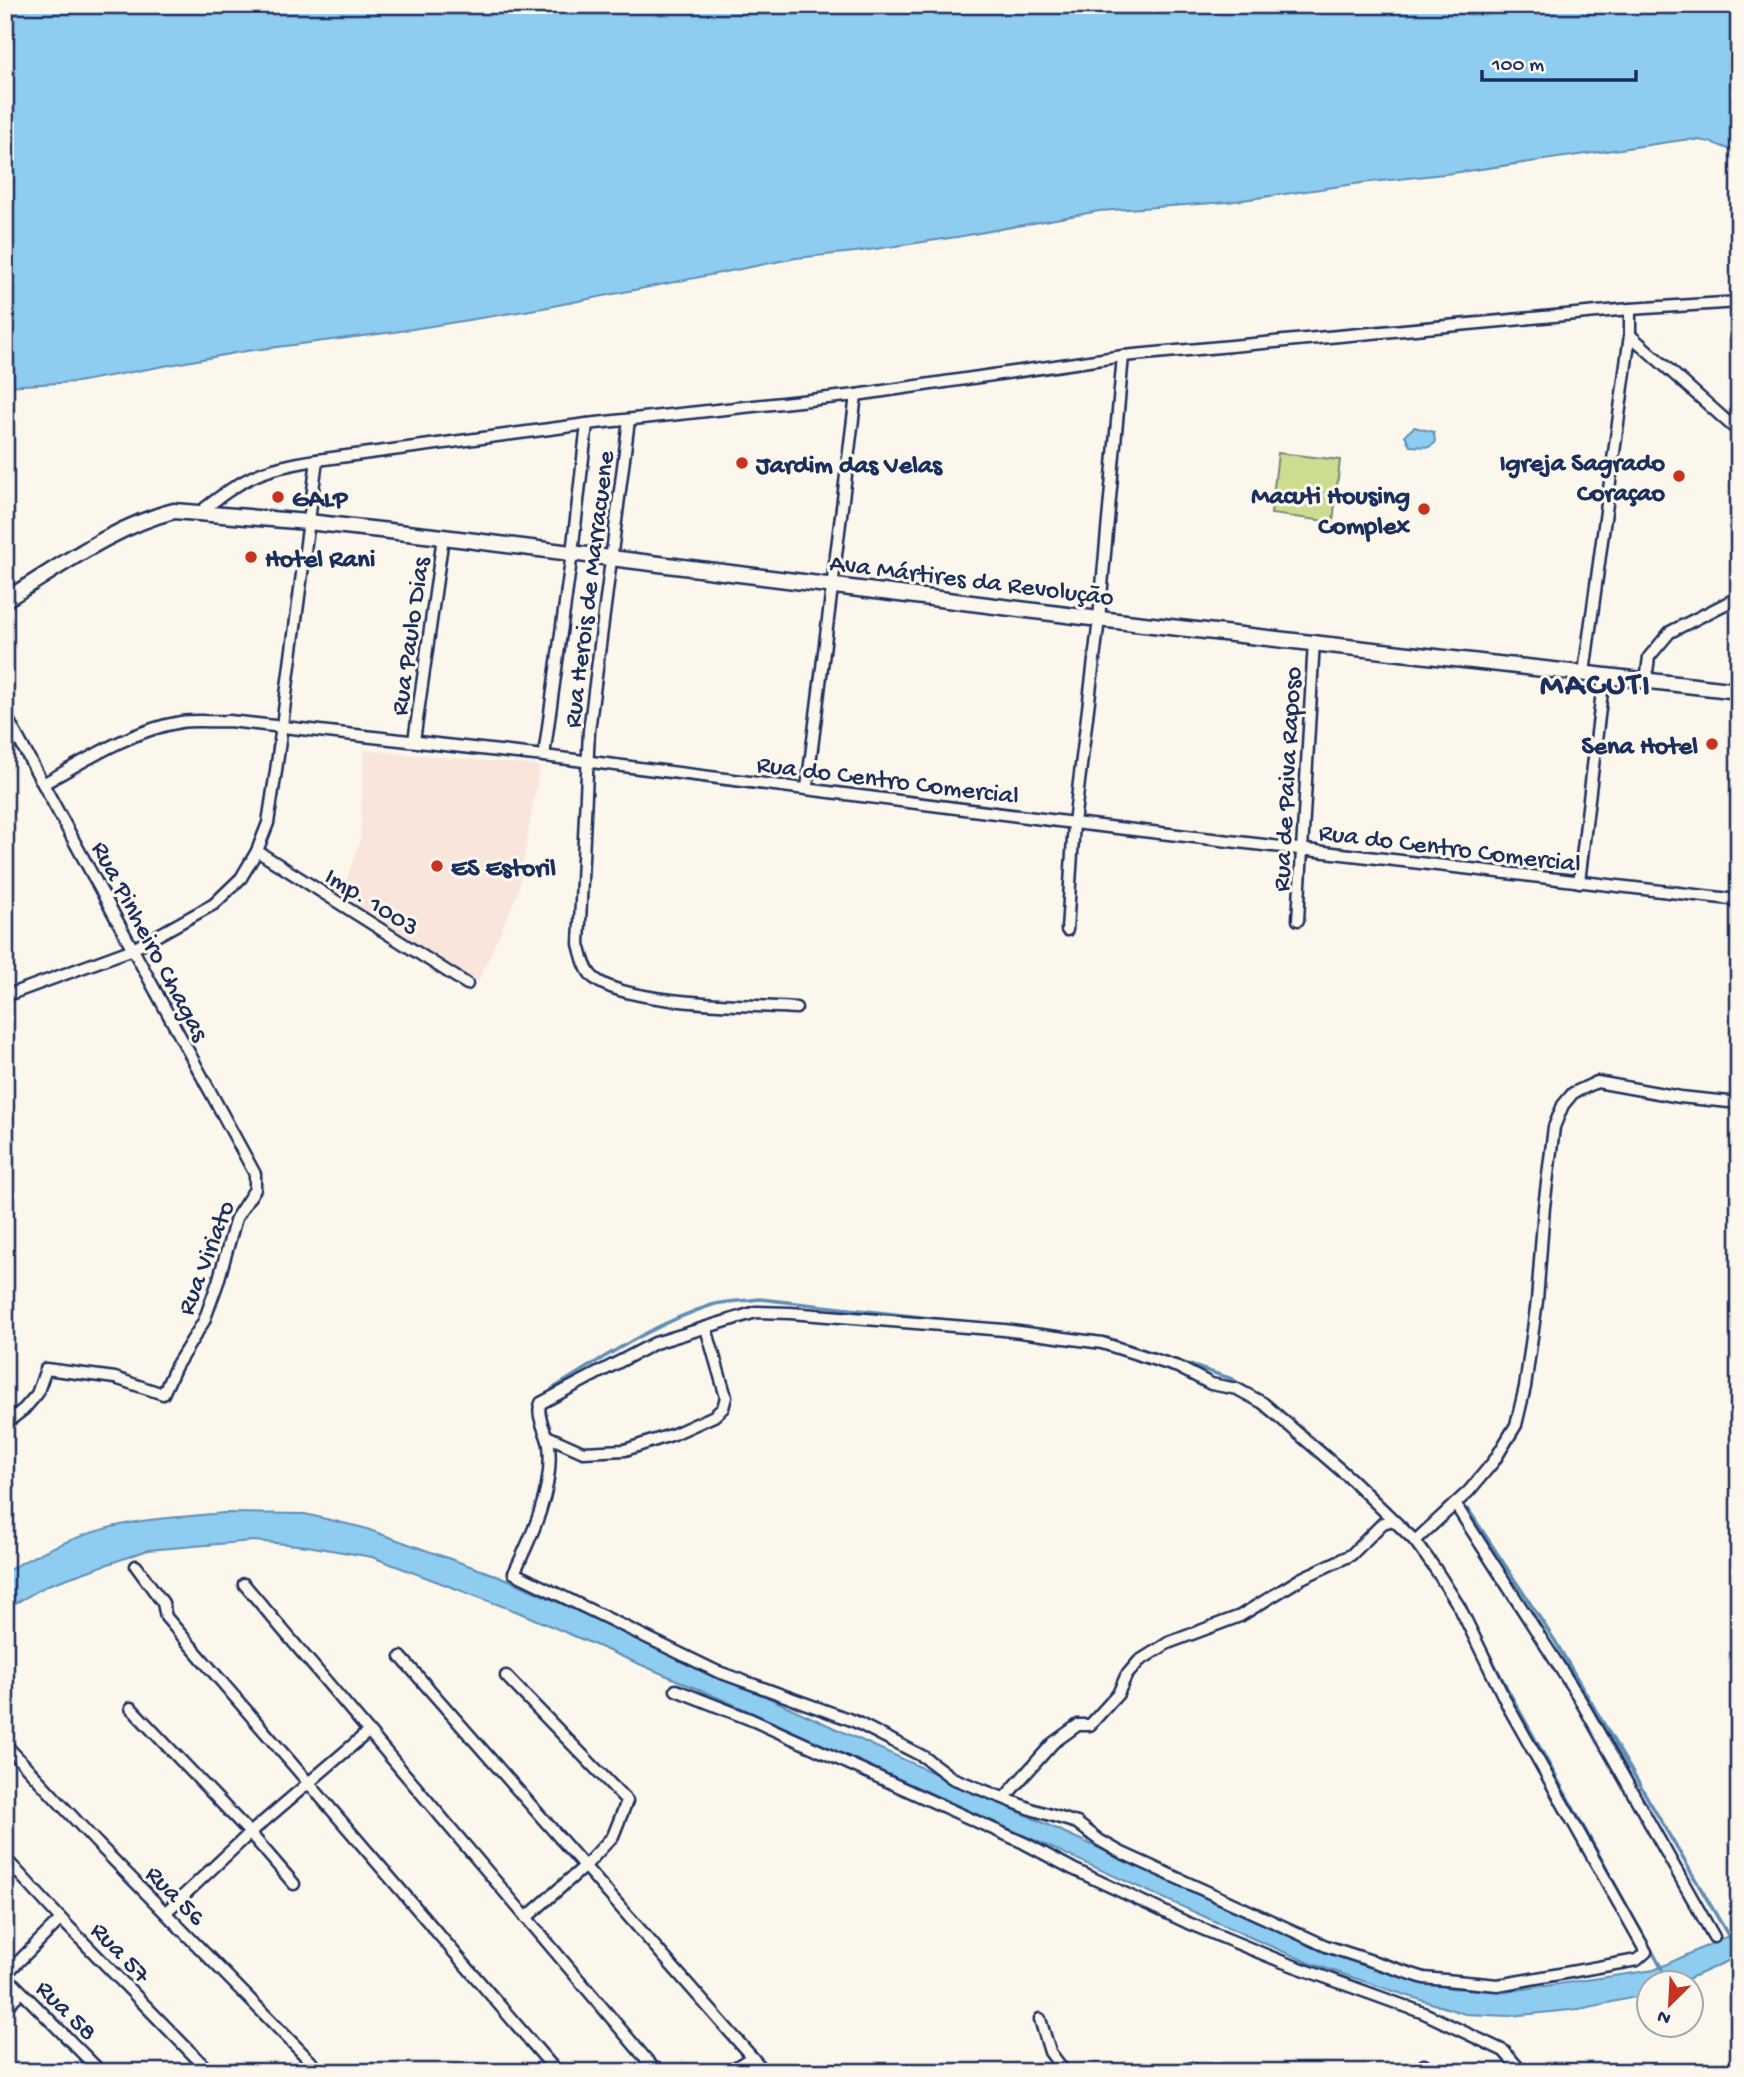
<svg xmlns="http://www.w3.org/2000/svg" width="1744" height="2077" viewBox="0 0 1744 2077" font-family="'Gochi Hand',sans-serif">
  <rect width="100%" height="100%" fill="#fbf7ec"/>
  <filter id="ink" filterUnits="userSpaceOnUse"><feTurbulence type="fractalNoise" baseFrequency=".0143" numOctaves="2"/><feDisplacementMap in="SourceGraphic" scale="14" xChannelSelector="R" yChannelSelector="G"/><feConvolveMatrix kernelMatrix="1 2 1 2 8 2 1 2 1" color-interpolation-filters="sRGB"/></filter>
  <g filter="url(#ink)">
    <polygon fill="#fae5dc" points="364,750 540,766 518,892 478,982 341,896 360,841"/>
    <polygon fill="#cddd90" stroke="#748677" stroke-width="2" points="1278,453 1340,460 1333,522 1271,514"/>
    <g fill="#8ecdef" stroke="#608eb5" stroke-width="2">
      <path d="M5,5H1739V153C1717,145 1707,138 1683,140L1453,173L1362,183L1228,202L1099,211L957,237L855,252L796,258L543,308L394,332L246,351L77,382L5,386Z"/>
      <polygon points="1414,427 1434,432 1435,443 1429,447 1410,446 1405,435"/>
      <path d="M223,1513L305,1514L364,1528L509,1580L1248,1916L1325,1950L1383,1970L1451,1988L1504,1992L1654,1970L1739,1931V1956L1681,1982H1650L1649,1994L1580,2009L1510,2016L1465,2014L1390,1990L1310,1963L1254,1939L742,1708L518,1612L372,1557L307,1546L253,1541L148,1550L48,1585L5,1609V1572C46,1548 95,1528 142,1521C169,1517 196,1516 223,1513Z"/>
    </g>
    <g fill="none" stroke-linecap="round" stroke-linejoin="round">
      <g stroke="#608eb5" stroke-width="3.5">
        <path d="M552,1389C603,1358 655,1323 712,1305C726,1301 745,1301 760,1299L1108,1338L1232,1379L1263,1398"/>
        <polyline points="1275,1407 1322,1448"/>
        <polyline points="1468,1509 1555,1641 1731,1940"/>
        <polyline points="1446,1577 1456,1591 1508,1690 1662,1969"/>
      </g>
      <g stroke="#1b2f5e" stroke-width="15">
        <g id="street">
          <polyline points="1630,335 1739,432"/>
          <path d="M629,420L589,731L579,944C582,955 585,971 594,978C626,1005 751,1005 796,1008"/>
          <path d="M199,513C242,478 262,468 317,460L587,424L856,395L1123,356L1630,309L1739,302"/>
          <polyline points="1584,673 1630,335 1630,309"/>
          <polyline points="1646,680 1649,657 1670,632 1739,597"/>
          <polyline points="5,714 255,1174 255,1189 236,1218 218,1282 204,1321 176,1366 163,1394 115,1378 46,1369 37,1394 24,1409 5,1424"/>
          <polyline points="414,741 443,537"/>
          <polyline points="544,756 572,553 587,424"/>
          <path d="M43,784C86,760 132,730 181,722C196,720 213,722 229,721L544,756L1074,823L1739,900"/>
          <polyline points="807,788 856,395"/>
          <polyline points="257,851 467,984"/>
          <polyline points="1579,882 1604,675"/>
          <polyline points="1298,920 1314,641"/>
          <polyline points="1067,930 1074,823 1099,619 1123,356"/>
          <polyline points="5,996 133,949 214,904 241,878 257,851 268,823 276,771 317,460"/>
          <path d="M756,1312L790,1313L1004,1330L1102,1343L1178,1367L1211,1384L1237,1389L1263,1403L1351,1479L1415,1541L1436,1570L1460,1608L1509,1708L1646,1952L1637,1960L1498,1985L1424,1978L1326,1946L1120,1852L1099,1840L1077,1823L1034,1810L952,1778L924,1757L854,1721L716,1671L514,1573C532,1536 554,1488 549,1445C547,1433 535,1414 541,1403L655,1343Z"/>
          <polyline points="547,1436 583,1452 625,1450 674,1434 714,1416 723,1408 726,1397 706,1328"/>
          <polyline points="1455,1504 1578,1696 1714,1937"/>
          <polyline points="1415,1541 1469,1491 1494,1461 1516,1425 1525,1387 1537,1301 1544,1207 1554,1127 1563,1105 1573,1093 1597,1082 1680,1097 1739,1103"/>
          <polyline points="136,1566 163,1603 166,1617 557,2072"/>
          <polyline points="244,1584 657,2072"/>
          <polyline points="401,1657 765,2072"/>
          <polyline points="506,1676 627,1801 613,1836 585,1866 526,1918"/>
          <polyline points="676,1690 752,1720 1024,1843 1073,1869 1188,1923 1283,1962 1424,2013 1504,2051 1522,2072"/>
          <polyline points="131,1708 250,1833 294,1884"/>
          <polyline points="5,1744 96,1842 321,2072"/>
          <polyline points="1005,1797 1053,1743 1078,1725 1090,1725 1118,1694 1126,1676 1139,1661 1168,1643 1240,1616 1302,1578 1351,1555 1383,1523 1393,1520"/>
          <polyline points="5,1858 61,1919 210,2072"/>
          <polyline points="166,1912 250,1833 368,1732"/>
          <polyline points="61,1919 5,1975 101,2072"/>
          <polyline points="5,2008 21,1992"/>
          <polyline points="1040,2019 1050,2052 1065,2072"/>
          <polyline points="1424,2065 1429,2072"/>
          <polyline points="728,2072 752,2057"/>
          <polyline points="1189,2072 1192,2068 1199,2072"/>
        </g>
      </g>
      <g stroke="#1b2f5e" stroke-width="19">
        <path id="secondary" d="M5,600C58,568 114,526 174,511L308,522L443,537L1099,619L1739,691"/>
      </g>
      <use href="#street" stroke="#fbf7ec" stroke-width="10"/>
      <use href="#secondary" stroke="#fbf7ec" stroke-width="14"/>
    </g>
  </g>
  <g fill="#c8321e" stroke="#fbf7ec" stroke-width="2.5">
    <circle cx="742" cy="463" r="7"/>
    <circle cx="1679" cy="476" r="7"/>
    <circle cx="278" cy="497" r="7"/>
    <circle cx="1424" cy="509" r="7"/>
    <circle cx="251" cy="557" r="7"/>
    <circle cx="1712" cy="744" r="7"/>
    <circle cx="437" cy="866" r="7"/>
  </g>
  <g text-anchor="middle" stroke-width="6" stroke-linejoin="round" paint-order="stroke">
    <g font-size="26" font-weight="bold" fill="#1b2f5e" stroke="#fbf7ec" text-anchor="start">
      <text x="1665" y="470" text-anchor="end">Igreja Sagrado<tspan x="1665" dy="30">Coraçao</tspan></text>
      <text x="756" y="472">Jardim das Velas</text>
      <text x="1410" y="503" text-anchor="end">Macuti Housing<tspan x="1410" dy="30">Complex</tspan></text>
      <text x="292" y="506">GALP</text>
      <text x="265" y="566">Hotel Rani</text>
      <text x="1698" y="753" text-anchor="end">Sena Hotel</text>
      <text x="451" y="875">ES Estoril</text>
    </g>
    <g font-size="26" fill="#1b2f5e" stroke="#fbf7ec">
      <text transform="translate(972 578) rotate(7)" y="9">Ava Mártires da Revolução</text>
      <text transform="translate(587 589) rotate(-83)" y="9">Rua Herois de Marracuene</text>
      <text transform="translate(408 636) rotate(-82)" y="9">Rua Paulo Dias</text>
      <text transform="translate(888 778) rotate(7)" y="9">Rua do Centro Comercial</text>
      <text transform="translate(1285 779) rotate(-87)" y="9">Rua de Paiva Raposo</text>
      <text transform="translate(1450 846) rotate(7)" y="9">Rua do Centro Comercial</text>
      <text transform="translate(373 900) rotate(32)" y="9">Imp. 1003</text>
      <text transform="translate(152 940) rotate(62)" y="9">Rua Pinheiro Chagas</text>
      <text transform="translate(204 1257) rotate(-69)" y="9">Rua Viriato</text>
      <text transform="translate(177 1894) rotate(45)" y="9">Rua 56</text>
      <text transform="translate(122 1951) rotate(46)" y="9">Rua 57</text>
      <text transform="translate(68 2009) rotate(45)" y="9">Rua 58</text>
    </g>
    <g font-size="33" font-weight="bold" letter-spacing="2" fill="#1b2f5e" stroke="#fbf7ec">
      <text x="1596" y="693">MACUTI</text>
    </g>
  </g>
  <rect width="1744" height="2077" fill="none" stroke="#fbf7ec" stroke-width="28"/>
  <rect x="14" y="14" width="1716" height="2049" fill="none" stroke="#1b2f5e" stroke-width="2.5" filter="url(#ink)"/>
  <g transform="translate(1670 2004) rotate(204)"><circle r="33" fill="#fbf7ec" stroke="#a1a7b3" stroke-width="2"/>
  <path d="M0-5L12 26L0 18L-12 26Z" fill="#c8321e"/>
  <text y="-10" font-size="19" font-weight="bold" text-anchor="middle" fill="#1b2f5e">N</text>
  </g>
  <path d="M1482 70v10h154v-10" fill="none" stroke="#1b2f5e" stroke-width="3.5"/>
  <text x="1492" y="70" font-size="21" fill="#1b2f5e" stroke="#fbf7ec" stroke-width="5" paint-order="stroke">100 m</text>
</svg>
